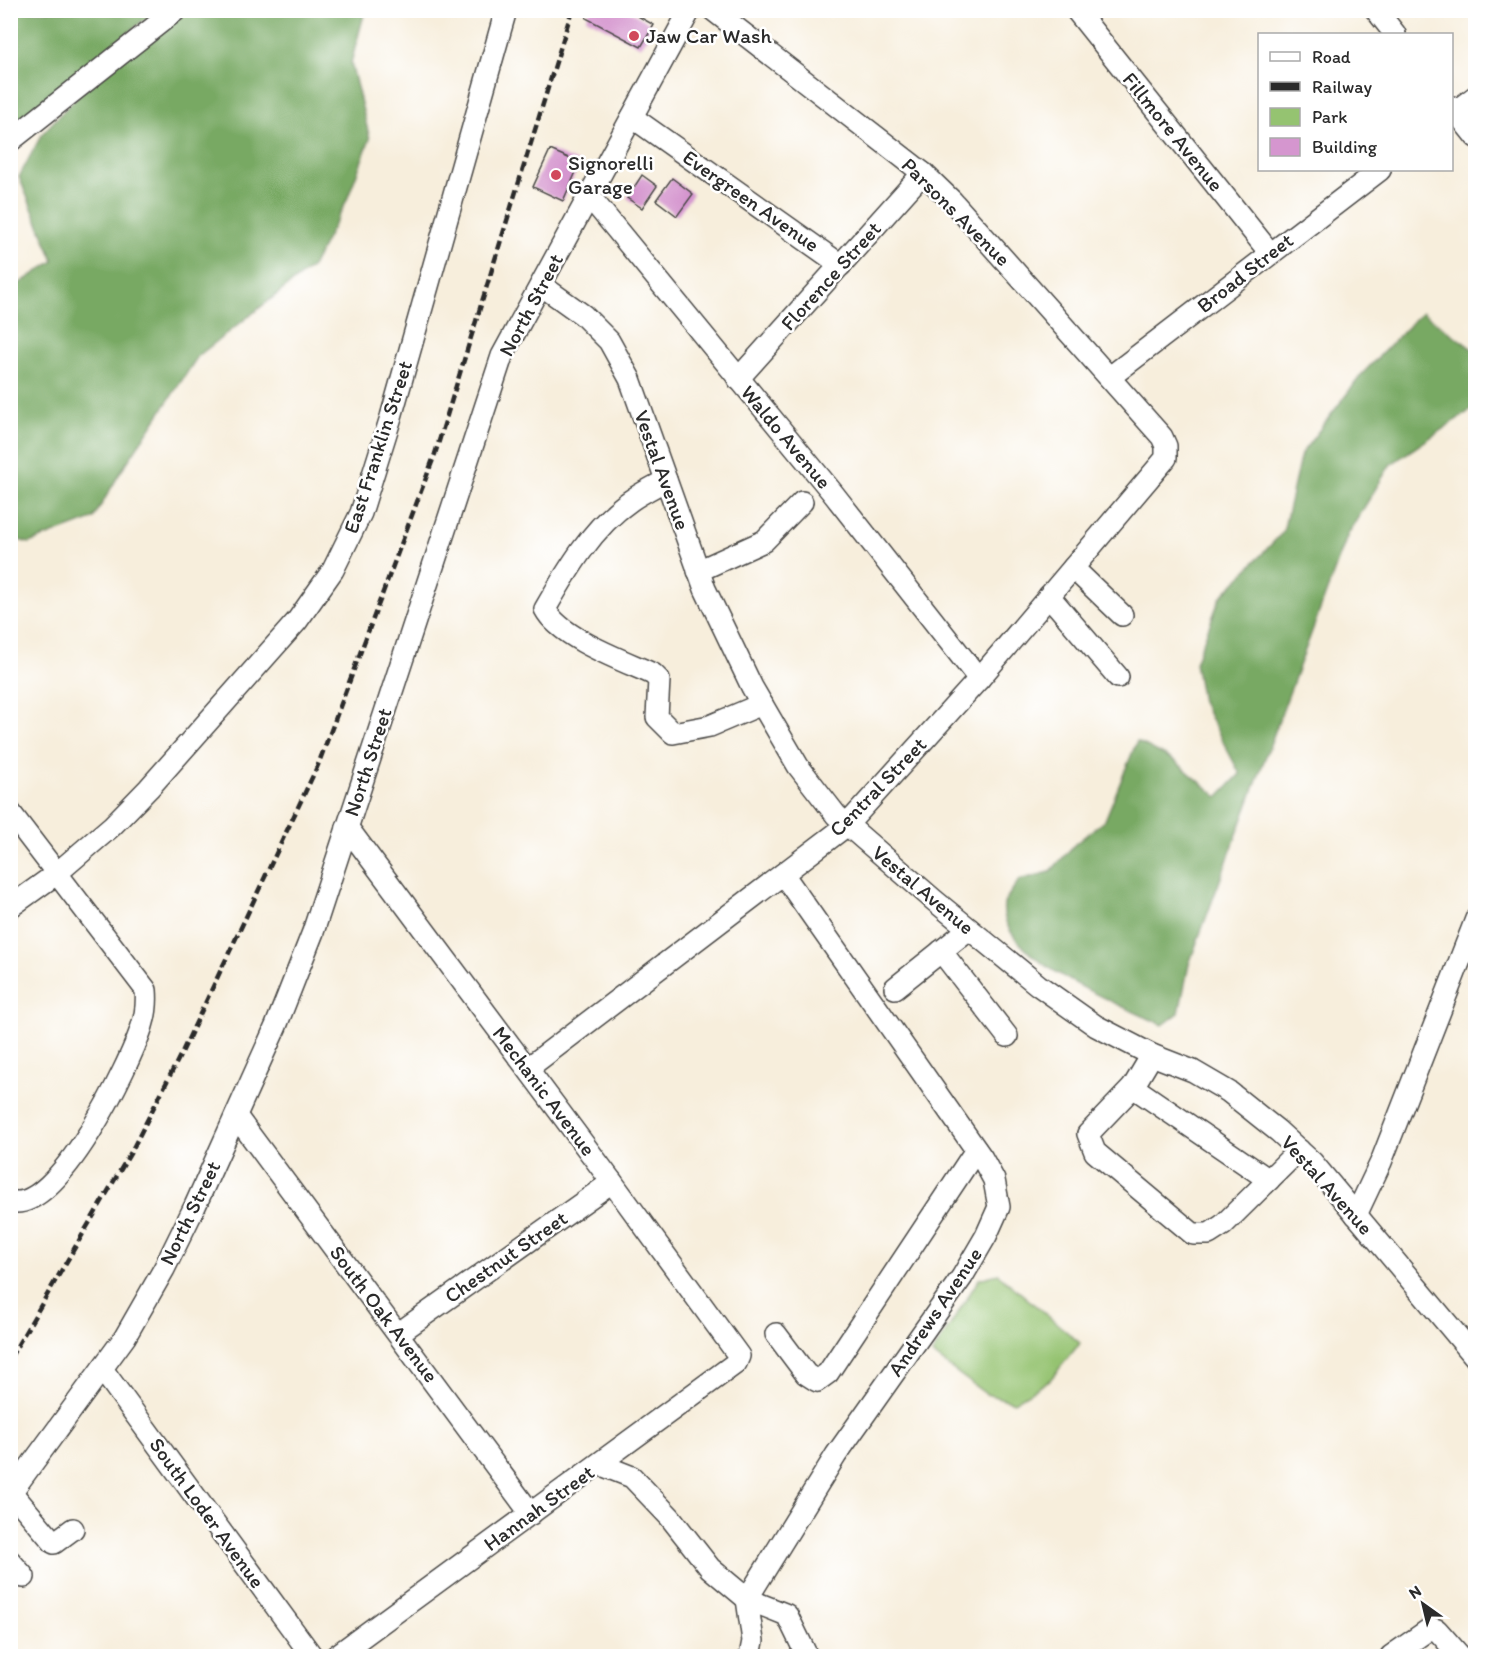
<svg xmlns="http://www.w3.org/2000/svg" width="1486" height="1667" viewBox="0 0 1486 1667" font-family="Itim,sans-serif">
  <rect width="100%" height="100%" fill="#fff"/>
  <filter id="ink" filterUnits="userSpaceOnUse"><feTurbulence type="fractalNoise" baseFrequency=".0167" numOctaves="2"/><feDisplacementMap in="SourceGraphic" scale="12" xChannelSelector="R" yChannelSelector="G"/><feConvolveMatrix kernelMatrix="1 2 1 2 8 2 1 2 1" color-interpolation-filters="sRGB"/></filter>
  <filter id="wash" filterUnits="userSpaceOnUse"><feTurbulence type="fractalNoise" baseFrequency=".008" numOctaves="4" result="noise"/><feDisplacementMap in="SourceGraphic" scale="24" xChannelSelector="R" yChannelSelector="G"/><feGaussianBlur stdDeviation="1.35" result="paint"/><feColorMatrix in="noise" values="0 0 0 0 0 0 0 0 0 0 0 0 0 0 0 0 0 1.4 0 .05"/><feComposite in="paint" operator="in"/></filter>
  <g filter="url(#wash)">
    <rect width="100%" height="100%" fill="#f7eedc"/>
    <polygon fill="#95c371" stroke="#60774e" stroke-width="1.5" points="998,1274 1080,1343 1050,1380 1014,1402 986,1394 932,1354 979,1279"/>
    <g fill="#78a963" stroke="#526a47" stroke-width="1.5">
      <polygon points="10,11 155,11 17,123 11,124"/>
      <polygon points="157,11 365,11 351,63 370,139 347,200 312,267 198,356 120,473 93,519 29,543 11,538 11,289 54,261 19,177 42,134"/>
      <path d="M1422,312L1475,351V407L1390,465L1348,534L1189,964L1179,1013L1163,1025C1123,1006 996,959 1004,904C1006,897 1015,887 1019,880L1050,872L1075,844L1105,820L1137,741L1175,761L1218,797L1240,774L1202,702L1195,663L1220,598L1283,532L1301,454L1362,374Z"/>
    </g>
    <g id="blocks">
      <g fill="#d596cf">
        <polygon points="590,10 627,10 654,25 641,47 586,18"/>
        <polygon points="550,150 580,163 563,201 533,187"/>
        <polygon points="642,175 657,186 642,208 627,198"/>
        <polygon points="672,178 693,194 677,216 656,200"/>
      </g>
    </g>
  </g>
  <g filter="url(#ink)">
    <use href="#blocks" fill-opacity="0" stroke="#4a4846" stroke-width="1.5"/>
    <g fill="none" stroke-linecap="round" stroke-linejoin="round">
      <g stroke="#4a4846" stroke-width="24">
        <g id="minor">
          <polyline points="1076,10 1270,253"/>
          <polyline points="1376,10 1395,34"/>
          <polyline points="1452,107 1476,137"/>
          <polyline points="1452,114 1476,96"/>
          <polyline points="632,117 841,265"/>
          <polyline points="10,141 176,10"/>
          <polyline points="590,197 832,492 979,679"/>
          <polyline points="541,285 583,315 609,341 630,379 705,589 752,687 798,766 836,815 935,901 1038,985 1096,1026 1152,1055 1193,1071 1229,1092 1278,1131 1312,1162 1476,1358"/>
          <polyline points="1110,377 1380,170"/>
          <polyline points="738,379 923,173"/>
          <path d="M666,480C654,487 641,493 630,501C593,526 567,571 545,609C560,638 622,660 653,674L659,680L657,717L673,733L710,726L762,704"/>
          <polyline points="1073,568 1122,615"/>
          <polyline points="698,571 764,541 802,502"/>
          <polyline points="1049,596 1118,677"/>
          <path d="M10,812L146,990C147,1002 146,1014 142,1026C131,1062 57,1216 10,1201"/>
          <polyline points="10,907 56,874 112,826 149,788 297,621 333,570 361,513 391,417 506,10"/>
          <polyline points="941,951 1007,1036"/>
          <polyline points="895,988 969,929"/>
          <polyline points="1152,1055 1133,1087 1088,1134 1095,1152 1193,1234 1209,1234 1223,1225 1299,1150"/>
          <polyline points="528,1068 846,826 979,679 1166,458 1166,446 1162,437 952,201 923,173 713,10"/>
          <polyline points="1133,1087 1269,1180"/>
          <polyline points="236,1116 531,1514"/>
          <polyline points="1356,1215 1381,1162 1476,919"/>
          <polyline points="399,1333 612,1182"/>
          <polyline points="776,1334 806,1374 817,1381 828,1373 976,1150"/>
          <polyline points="102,1369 312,1656"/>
          <polyline points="599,1464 632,1477 670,1517 710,1568 747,1599 787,1615 807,1656"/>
          <polyline points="12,1493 54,1543 73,1529"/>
          <polyline points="10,1494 125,1337 164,1269 195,1206 276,1026 313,932 502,356 690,10"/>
          <polyline points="10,1561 24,1577"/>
          <polyline points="747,1599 836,1455 962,1277 986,1236 999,1207 994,1180 982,1158 783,874"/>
          <polyline points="747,1599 753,1641 750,1656"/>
          <polyline points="336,1656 736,1363 739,1356 612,1182 347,827"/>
          <polyline points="1391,1656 1431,1628 1437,1630 1460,1656"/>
        </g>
      </g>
      <use href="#minor" stroke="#fff" stroke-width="21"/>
      <polyline stroke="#2b2b2b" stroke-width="4.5" stroke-dasharray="9 4.5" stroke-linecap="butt" points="10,1358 131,1152 183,1050 318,765 435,454 572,10"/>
    </g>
  </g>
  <g fill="#d1495b" stroke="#fff" stroke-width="2">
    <circle cx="634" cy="36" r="6"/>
    <circle cx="556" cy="175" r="6"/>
  </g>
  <g text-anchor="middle" stroke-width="5" stroke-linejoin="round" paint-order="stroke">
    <g font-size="21" fill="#2b2b2b" stroke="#fff" text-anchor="start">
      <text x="646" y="43">Jaw Car Wash</text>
      <text x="568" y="170">Signorelli<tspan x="568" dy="24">Garage</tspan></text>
    </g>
    <g font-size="21" fill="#2b2b2b" stroke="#fff">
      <text transform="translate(1173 132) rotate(51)" y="7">Fillmore Avenue</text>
      <text transform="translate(751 201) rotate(35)" y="7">Evergreen Avenue</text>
      <text transform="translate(956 212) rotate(45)" y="7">Parsons Avenue</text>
      <text transform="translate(1245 273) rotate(-38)" y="7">Broad Street</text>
      <text transform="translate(831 276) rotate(-48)" y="7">Florence Street</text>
      <text transform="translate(531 305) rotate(-62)" y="7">North Street</text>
      <text transform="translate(786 437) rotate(50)" y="7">Waldo Avenue</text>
      <text transform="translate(378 447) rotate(-72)" y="7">East Franklin Street</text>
      <text transform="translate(662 470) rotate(70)" y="7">Vestal Avenue</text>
      <text transform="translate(368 762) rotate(-72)" y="7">North Street</text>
      <text transform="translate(878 787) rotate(-46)" y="7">Central Street</text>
      <text transform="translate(923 890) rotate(40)" y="7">Vestal Avenue</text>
      <text transform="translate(544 1091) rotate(53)" y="7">Mechanic Avenue</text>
      <text transform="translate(1327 1185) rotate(48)" y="7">Vestal Avenue</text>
      <text transform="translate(190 1213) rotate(-64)" y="7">North Street</text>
      <text transform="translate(506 1257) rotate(-35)" y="7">Chestnut Street</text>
      <text transform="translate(935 1312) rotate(-56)" y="7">Andrews Avenue</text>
      <text transform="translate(384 1314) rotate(53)" y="7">South Oak Avenue</text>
      <text transform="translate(539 1508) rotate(-36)" y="7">Hannah Street</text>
      <text transform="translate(207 1513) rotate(54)" y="7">South Loder Avenue</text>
    </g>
  </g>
  <rect width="1486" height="1667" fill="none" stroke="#fff" stroke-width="36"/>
  <rect x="1258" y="33" width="195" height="138" fill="#ffffff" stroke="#aaaaaa" stroke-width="1.5"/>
  <rect x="1270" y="52" width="30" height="9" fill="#ffffff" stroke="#aaaaaa" stroke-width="1.5"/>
  <text x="1312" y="63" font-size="18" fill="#2b2b2b">Road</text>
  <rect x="1270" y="82" width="30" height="9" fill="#2b2b2b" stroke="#aaaaaa" stroke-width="1.5"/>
  <text x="1312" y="93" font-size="18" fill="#2b2b2b">Railway</text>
  <rect x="1270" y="108" width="30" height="18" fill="#95c371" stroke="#aaaaaa" stroke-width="1.5"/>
  <text x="1312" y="123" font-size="18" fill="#2b2b2b">Park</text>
  <rect x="1270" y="138" width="30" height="18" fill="#d596cf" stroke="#aaaaaa" stroke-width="1.5"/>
  <text x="1312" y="153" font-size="18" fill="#2b2b2b">Building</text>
  <g transform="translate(1423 1604) rotate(326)" stroke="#ffffff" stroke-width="4.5" paint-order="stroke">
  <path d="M0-4.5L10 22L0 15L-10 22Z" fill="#2b2b2b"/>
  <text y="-9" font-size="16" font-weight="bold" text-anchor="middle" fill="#2b2b2b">N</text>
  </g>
</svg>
